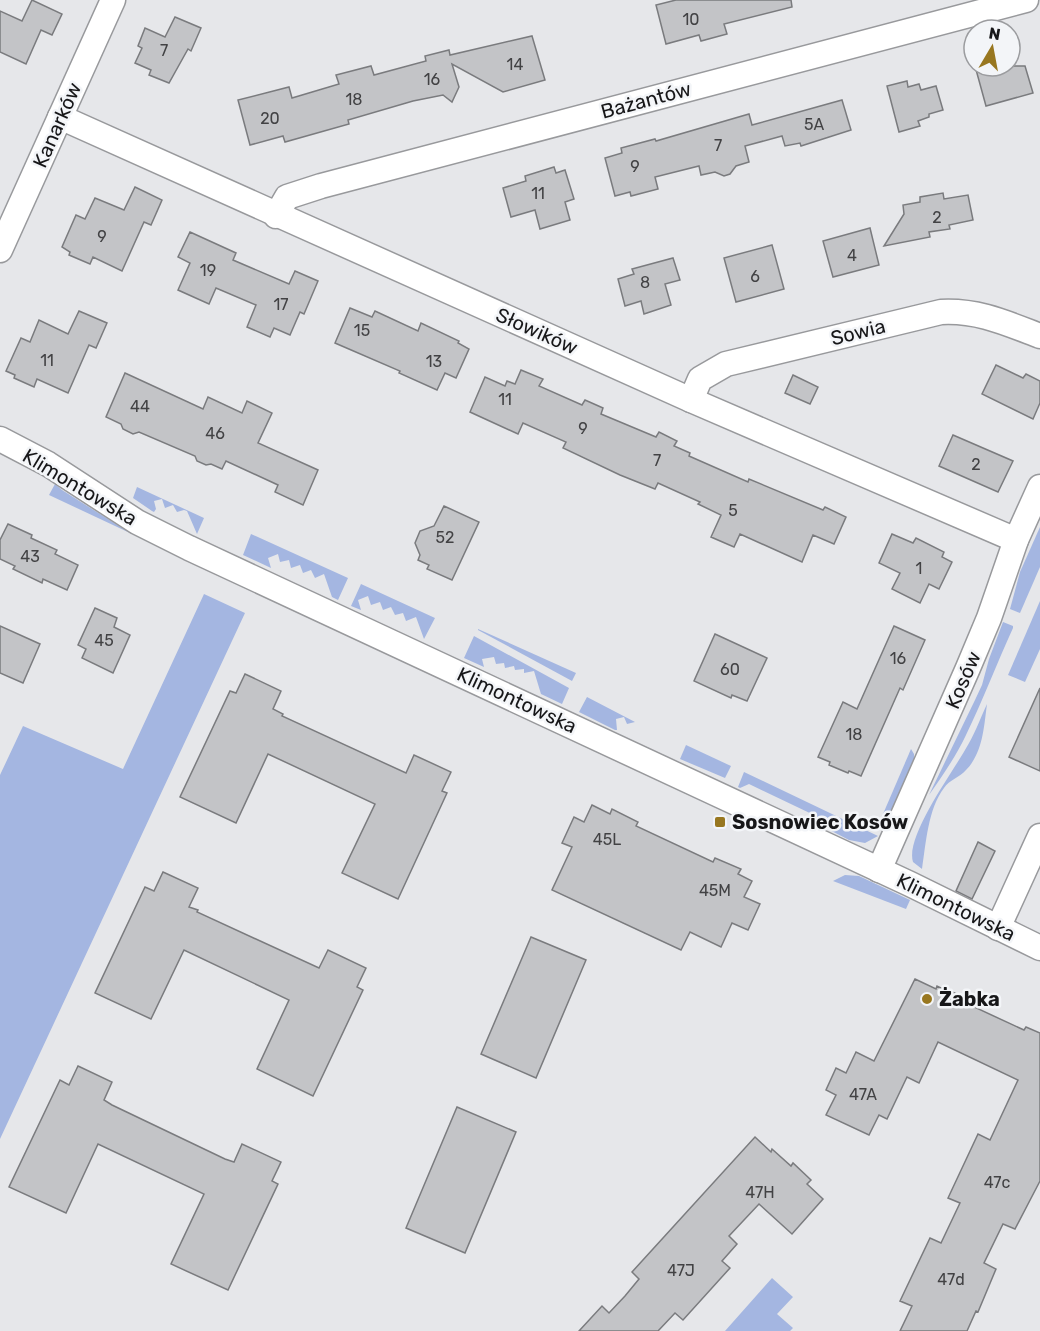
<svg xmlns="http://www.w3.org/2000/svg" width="1040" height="1331" viewBox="0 0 1040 1331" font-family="Rubik,sans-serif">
  <rect width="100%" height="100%" fill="#e6e7ea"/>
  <g fill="#a4b6e1">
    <polygon points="55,484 62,490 130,533 49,495"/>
    <polygon points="137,487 204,518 197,534 187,511 184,510 177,512 173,505 165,508 162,499 154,501 156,509 154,512 152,511 133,498"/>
    <polygon points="1040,527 1040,567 1020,613 1010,609 1020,572"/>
    <polygon points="251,534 348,578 338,600 332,597 324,574 315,578 311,570 303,573 300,565 291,568 289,560 280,562 278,554 268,558 271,568 243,555"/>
    <polygon points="361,584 435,618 424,639 416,617 406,621 403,613 395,615 391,607 383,610 380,602 371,605 368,596 358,600 361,610 351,606"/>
    <polygon points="204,594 245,613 0,1139 0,775 23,726 123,769"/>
    <polygon points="1040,601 1040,649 1025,682 1008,675"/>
    <path d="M1003,622L1013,626V628C997,663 983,700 966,735C956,756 943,775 929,795L975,700L982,685L989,659Z"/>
    <polygon points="478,629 576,673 572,681 478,630"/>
    <polygon points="474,636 569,688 562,704 541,694 534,671 524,673 524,669 515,670 514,666 505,668 504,663 496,664 494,657 482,659 484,667 464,658"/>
    <polygon points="587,697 635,722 627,724 624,717 616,719 617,730 615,730 579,712"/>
    <path d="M987,704C984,726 983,753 966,770C960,777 949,780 944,788C928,809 926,843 922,869L913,862C905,837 952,773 965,750C974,736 980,719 987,704Z"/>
    <polygon points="686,745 731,766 725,778 680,759"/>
    <polygon points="911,749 914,754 914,760 886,824 880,821"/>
    <polygon points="744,772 878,836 865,843 849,840 820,825 816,816 749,784 740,788 738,787"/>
    <polygon points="845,875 859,876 910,900 906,909 833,881"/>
    <polygon points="772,1278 793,1297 777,1314 793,1328 790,1331 725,1331"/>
  </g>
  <g fill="#c3c4c7" stroke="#7a7b7e" stroke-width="1.5">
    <polygon points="32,0 62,14 52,35 41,30 26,64 0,52 0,11 22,21"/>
    <polygon points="676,0 791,0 792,7 724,24 727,34 701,41 699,35 666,44 656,5"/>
    <polygon points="175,17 201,28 191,51 188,49 169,83 149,75 151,70 135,63 142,48 138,46 145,28 165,37"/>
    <polygon points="532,36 545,80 503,92 452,64 459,87 452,102 443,95 413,101 348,120 349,124 285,142 283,136 250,145 238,100 289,87 292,98 339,84 336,75 371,66 374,75 426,61 425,56 449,50 450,55"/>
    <polygon points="975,66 1025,66 1033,93 986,106"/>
    <polygon points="907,81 908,87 919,84 921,90 936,86 943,110 929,114 929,117 918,121 920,126 899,132 887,86"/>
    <polygon points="842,100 851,130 801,146 800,143 785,146 782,136 745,146 749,162 736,166 730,174 724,176 715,172 701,175 699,166 655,177 658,189 631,196 630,192 615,196 605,158 622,153 621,148 655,139 656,141 749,114 752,125"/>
    <polygon points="554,167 556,173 565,170 574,199 565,202 570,220 540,229 535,210 511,217 503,188 526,181 525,176"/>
    <polygon points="135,187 162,200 151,225 144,222 122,271 93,257 90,264 69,255 70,252 62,247 76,215 85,219 95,198 124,210"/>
    <polygon points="943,193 944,199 968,195 973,220 949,225 950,229 929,232 930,237 884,246 904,214 903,205 920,202 920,197"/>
    <polygon points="870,228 879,265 833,277 823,241"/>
    <polygon points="190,232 236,253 233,260 289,284 295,271 318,281 304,314 300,312 290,335 274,328 270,337 247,327 256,305 216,288 209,304 178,290 190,263 178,257"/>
    <polygon points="772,245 784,289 736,302 724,258"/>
    <polygon points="673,258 680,280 665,284 671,305 644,314 641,301 625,306 618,279 634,274 632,269"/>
    <polygon points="350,308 372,317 375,311 418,331 421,323 459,341 458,343 469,349 456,378 445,373 437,390 399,373 400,371 335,343"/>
    <polygon points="79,311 107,323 96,348 89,345 68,393 37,379 34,387 14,378 15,375 6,371 21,338 30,342 39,320 68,334"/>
    <polygon points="996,365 1023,378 1026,374 1040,381 1040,403 1033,419 982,394"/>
    <polygon points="521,370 543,379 539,386 582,405 585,400 603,408 601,414 656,437 659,432 677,441 674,446 690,453 689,456 748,482 749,479 823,510 825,507 846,517 834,544 813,535 802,562 740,534 734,547 711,537 721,515 698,504 700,502 658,483 655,489 620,475 563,448 566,442 523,423 518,434 470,412 485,377 505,386 507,381 515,384"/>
    <polygon points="125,373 203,409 208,397 242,413 247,401 272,413 258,443 318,470 303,505 275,492 278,485 226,461 222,469 211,464 206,465 197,461 195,456 139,432 133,434 123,429 121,424 106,417"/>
    <polygon points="793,375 818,387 810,404 785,393"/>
    <polygon points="953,435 1013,461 998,492 939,466"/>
    <polygon points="444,506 479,522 452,580 427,569 429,565 418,560 420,555 415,543 420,531 434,526"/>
    <polygon points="8,524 32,535 31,538 57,550 55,554 78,565 67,590 43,579 42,583 13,569 15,566 0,559 0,540"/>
    <polygon points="892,534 913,543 916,538 944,552 942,557 952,562 939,589 929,584 920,603 892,589 900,573 879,563"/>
    <polygon points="95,608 117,618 114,627 130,635 113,673 82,658 86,649 78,645"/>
    <polygon points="0,626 40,644 23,683 0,673"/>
    <polygon points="894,626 925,640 903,690 900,688 861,776 849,771 848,773 829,765 830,762 818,757 843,702 857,709"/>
    <polygon points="715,634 767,658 747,701 732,695 731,698 694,681"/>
    <polygon points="245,674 281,691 273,709 283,714 282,716 406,773 414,755 451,772 442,791 447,793 398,899 342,873 375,804 268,754 236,823 180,797 230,691 236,693"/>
    <polygon points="1040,688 1040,771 1009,757"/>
    <polygon points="592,805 610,814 612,809 638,822 636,826 713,862 715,858 741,869 738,874 752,881 744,897 760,904 748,930 732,923 721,947 690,932 681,950 552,890 572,847 562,843 574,817 584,822"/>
    <polygon points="978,842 995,851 972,899 956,891"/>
    <polygon points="163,872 198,888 189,907 198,910 197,912 319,968 328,950 366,968 357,987 363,990 313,1096 257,1069 289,1000 184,950 151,1019 95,993 145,887 154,891"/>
    <polygon points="531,937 586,960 536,1078 481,1054"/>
    <polygon points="915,979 936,989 937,986 947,991 948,990 974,1002 972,1006 1024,1030 1026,1027 1040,1033 1040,1181 1015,1229 1003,1224 984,1263 996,1269 978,1312 976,1311 967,1331 900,1331 912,1306 900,1301 930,1238 941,1243 960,1203 948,1198 978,1134 990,1140 1018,1080 938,1042 919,1083 907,1077 887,1119 879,1115 869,1135 826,1115 836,1095 826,1090 836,1068 846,1073 856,1052 874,1061"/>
    <polygon points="78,1066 112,1082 104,1100 112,1105 225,1159 234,1162 242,1144 281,1162 272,1181 278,1184 228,1290 171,1264 204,1194 98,1144 66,1213 9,1187 60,1080 69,1085"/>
    <polygon points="457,1107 516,1132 465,1253 406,1228"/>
    <polygon points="755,1137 771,1152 772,1149 791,1166 793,1163 811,1180 807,1184 823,1199 792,1234 759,1204 729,1236 737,1244 722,1261 730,1268 683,1320 675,1313 658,1331 579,1331 602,1306 609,1313 625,1296 639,1279 632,1272"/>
  </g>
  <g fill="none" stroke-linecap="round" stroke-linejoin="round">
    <g stroke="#98999c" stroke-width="27">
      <g id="minor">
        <polyline points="60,117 691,400 1016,540"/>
        <polyline points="276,216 287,197 321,186 1026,0"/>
        <polyline points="0,250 113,0"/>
        <path d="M691,400L700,379L726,364L941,312C978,310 1006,323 1040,336"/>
        <polyline points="0,439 48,464 137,522 189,548 910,884 1040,948"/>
        <polyline points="879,870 968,668 989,618 1016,540 1040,487"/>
        <polyline points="998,928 1040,836"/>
      </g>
    </g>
    <use href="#minor" stroke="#fff" stroke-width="24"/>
  </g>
  <g fill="#987720" stroke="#f3f5f8" stroke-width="2">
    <rect x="714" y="816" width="12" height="12" rx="3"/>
    <circle cx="927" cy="999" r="6"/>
  </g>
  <g text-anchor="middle" stroke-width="5" stroke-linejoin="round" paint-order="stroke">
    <g font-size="16" fill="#424244">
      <text x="691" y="25">10</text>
      <text x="164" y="56">7</text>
      <text x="515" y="70">14</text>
      <text x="432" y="85">16</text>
      <text x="354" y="105">18</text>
      <text x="270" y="124">20</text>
      <text x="814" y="130">5A</text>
      <text x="718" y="151">7</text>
      <text x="635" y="172">9</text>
      <text x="538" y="199">11</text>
      <text x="937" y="223">2</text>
      <text x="102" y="242">9</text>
      <text x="852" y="261">4</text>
      <text x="208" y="276">19</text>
      <text x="755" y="282">6</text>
      <text x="645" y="288">8</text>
      <text x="281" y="310">17</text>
      <text x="362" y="336">15</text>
      <text x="47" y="366">11</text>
      <text x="434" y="367">13</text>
      <text x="505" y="405">11</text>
      <text x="140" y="412">44</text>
      <text x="583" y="434">9</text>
      <text x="215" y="439">46</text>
      <text x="657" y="466">7</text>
      <text x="976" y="470">2</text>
      <text x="733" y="516">5</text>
      <text x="445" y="543">52</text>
      <text x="30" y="562">43</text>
      <text x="919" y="574">1</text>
      <text x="104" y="646">45</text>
      <text x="898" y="664">16</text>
      <text x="730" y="675">60</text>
      <text x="854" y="740">18</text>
      <text x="607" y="845">45L</text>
      <text x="715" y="896">45M</text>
      <text x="863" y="1100">47A</text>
      <text x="997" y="1188">47c</text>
      <text x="760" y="1198">47H</text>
      <text x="681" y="1276">47J</text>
      <text x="951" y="1285">47d</text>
    </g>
    <g font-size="20" fill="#171719" stroke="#f3f5f8">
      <text transform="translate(646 100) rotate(-15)" y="7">Bażantów</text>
      <text transform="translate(57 125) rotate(-66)" y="7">Kanarków</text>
      <text transform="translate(537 331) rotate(24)" y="7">Słowików</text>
      <text transform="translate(858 332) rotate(-14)" y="7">Sowia</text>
      <text transform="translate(80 487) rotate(31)" y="7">Klimontowska</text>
      <text transform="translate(963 680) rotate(-67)" y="7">Kosów</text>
      <text transform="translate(517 700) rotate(25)" y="7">Klimontowska</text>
      <text transform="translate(956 907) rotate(26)" y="7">Klimontowska</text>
    </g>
    <g font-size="20" font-weight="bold" fill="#171719" stroke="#f3f5f8" text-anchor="start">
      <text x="732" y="829">Sosnowiec Kosów</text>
      <text x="939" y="1006">Żabka</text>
    </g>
  </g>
  <g transform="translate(992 48) rotate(10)"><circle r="28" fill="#f3f5f8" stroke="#9b9c9f" stroke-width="1.5"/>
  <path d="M0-4.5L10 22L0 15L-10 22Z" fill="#987720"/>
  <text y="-9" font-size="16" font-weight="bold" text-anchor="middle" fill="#171719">N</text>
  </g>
</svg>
